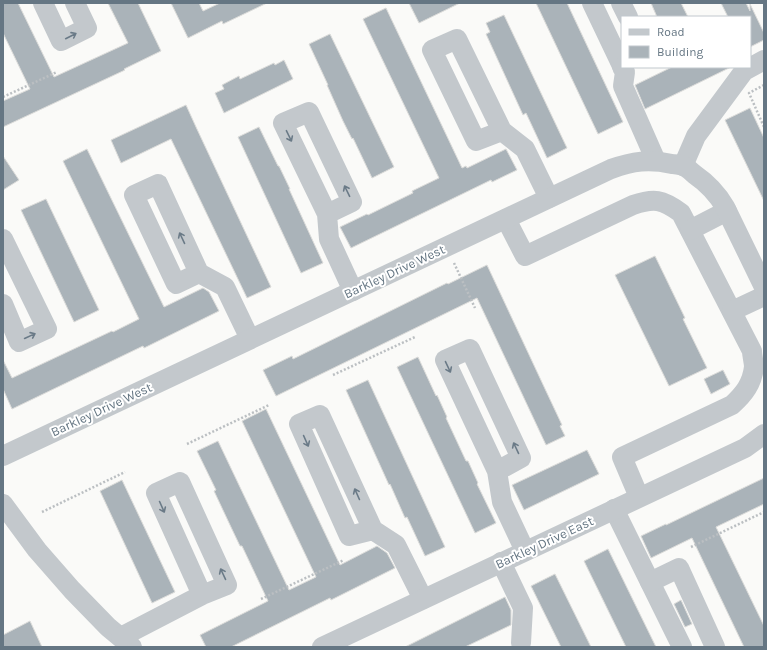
<svg xmlns="http://www.w3.org/2000/svg" width="767" height="650" viewBox="0 0 767 650" font-family="Karla,sans-serif">
  <rect width="100%" height="100%" fill="#fafaf8"/>
  <g fill="#aab3b9" stroke="#dcdcda">
    <polygon points="3,3 18,3 54,77 128,43 108,3 138,3 161,51 124,69 125,70 3,127 3,101 30,89 3,33"/>
    <polygon points="171,3 199,3 203,11 220,3 267,3 223,24 222,21 188,38"/>
    <polygon points="409,3 460,3 419,23"/>
    <polygon points="536,3 567,3 623,122 598,134"/>
    <polygon points="651,3 681,3 688,17 657,17"/>
    <polygon points="721,3 746,3 750,11 750,4 764,33 764,40 750,47 750,17 728,17"/>
    <polygon points="386,8 462,168 466,166 467,168 506,149 517,170 492,182 491,180 351,248 340,227 367,214 368,215 413,193 412,191 439,178 363,19"/>
    <polygon points="504,15 567,148 547,158 526,113 523,115 486,34 490,32 486,23"/>
    <polygon points="330,34 394,167 372,178 353,138 352,139 343,121 327,85 328,85 309,44"/>
    <polygon points="284,60 293,79 224,113 215,93 224,89 222,85 239,76 240,79 274,63 275,65"/>
    <polygon points="672,67 731,67 645,109 635,85"/>
    <polygon points="186,105 196,127 271,287 247,298 171,139 121,163 111,140"/>
    <polygon points="750,108 764,138 764,201 725,120"/>
    <polygon points="259,127 278,166 279,166 290,189 289,189 323,263 301,273 238,137"/>
    <polygon points="87,149 164,307 203,288 209,292 219,311 144,348 143,346 12,409 3,389 3,360 12,378 112,331 113,332 139,319 63,161"/>
    <polygon points="3,156 19,180 3,190"/>
    <polygon points="46,199 99,310 74,322 21,210"/>
    <polygon points="655,256 685,318 683,319 707,368 669,386 615,275"/>
    <polygon points="487,265 546,391 562,425 560,426 565,436 546,445 477,298 276,396 263,370 292,356 293,359 447,283 448,284"/>
    <polygon points="418,357 436,396 437,395 447,417 446,418 466,461 468,461 478,483 477,484 496,523 475,533 397,367"/>
    <polygon points="723,370 730,384 711,394 704,379"/>
    <polygon points="368,380 445,547 425,556 407,517 405,518 390,484 389,485 346,390"/>
    <polygon points="266,409 340,565 377,546 387,553 395,568 331,600 330,598 231,647 206,647 200,635 268,601 242,546 240,546 230,525 214,491 216,490 197,451 218,441 289,590 316,577 242,421"/>
    <polygon points="587,450 599,474 524,510 512,485"/>
    <polygon points="764,478 764,504 716,527 764,626 764,647 744,647 692,538 651,558 641,536 666,524 666,525"/>
    <polygon points="122,480 175,592 152,603 100,491"/>
    <polygon points="608,549 656,647 626,647 584,561"/>
    <polygon points="555,574 591,647 561,647 531,586"/>
    <polygon points="505,597 511,610 511,625 465,647 405,647"/>
    <polygon points="681,600 692,624 685,627 674,604"/>
    <polygon points="30,621 42,647 3,647 3,635"/>
  </g>
  <g fill="none" stroke-linecap="round" stroke-linejoin="round">
    <g stroke="#bbbfc2" stroke-width="2.5" stroke-dasharray="2 2" stroke-linecap="butt">
      <polyline points="764,85 749,93 764,127"/>
      <polyline points="3,97 57,72"/>
      <polyline points="454,263 475,308"/>
      <polyline points="333,375 415,337"/>
      <polyline points="187,444 269,405"/>
      <polyline points="42,512 125,472"/>
      <polyline points="691,547 764,512"/>
      <polyline points="261,599 344,560"/>
    </g>
    <g stroke="#c3c8cc" stroke-width="20">
      <polyline points="43,3 61,41 87,28 75,3"/>
      <polyline points="592,3 622,66"/>
      <polyline points="621,3 628,17"/>
      <polyline points="622,67 625,72 623,86 656,161"/>
      <polyline points="502,131 476,141 432,50 457,39 502,131 525,149 549,198"/>
      <polyline points="683,166 696,136 744,71 764,60"/>
      <polyline points="327,214 352,202 309,112 283,123 327,214 329,239 353,291"/>
      <path d="M506,219L525,256L633,205C654,198 662,199 681,213L752,351C752,356 754,362 754,367C752,384 744,394 732,405L622,457L639,497"/>
      <polyline points="690,230 727,211"/>
      <polyline points="3,239 47,329 19,342 3,304"/>
      <polyline points="199,273 176,284 134,195 158,184 199,273 225,287 250,339"/>
      <polyline points="732,311 764,296"/>
      <path d="M3,456L611,169C633,161 649,159 672,164C676,164 680,165 684,166C687,168 691,171 694,174C707,183 717,193 725,207L764,287"/>
      <polyline points="497,471 521,458 470,349 445,360 497,471 502,502 525,551"/>
      <polyline points="3,504 37,550 72,590 108,627 132,647"/>
      <polyline points="614,509 682,647"/>
      <polyline points="373,530 349,536 299,424 320,415 373,530 396,545 423,599"/>
      <polyline points="501,562 523,608 521,643"/>
      <polyline points="650,582 679,568 715,647"/>
      <polyline points="121,637 202,595 227,585 180,482 156,493 202,595"/>
      <polyline points="322,647 745,448 764,434"/>
    </g>
  </g>
  <defs><path id="oneway-shaft" d="M-6 0H5M1.5-3L5.5 0L1.5 3" fill="none" stroke-width="1.6" stroke-linecap="round" stroke-linejoin="round"/></defs>
  <g stroke="#6a7a87">
    <use href="#oneway-shaft" transform="translate(71 36) rotate(-27)"/>
    <use href="#oneway-shaft" transform="translate(289 136) rotate(64)"/>
    <use href="#oneway-shaft" transform="translate(347 191) rotate(-116)"/>
    <use href="#oneway-shaft" transform="translate(182 238) rotate(-115)"/>
    <use href="#oneway-shaft" transform="translate(30 336) rotate(-25)"/>
    <use href="#oneway-shaft" transform="translate(448 367) rotate(65)"/>
    <use href="#oneway-shaft" transform="translate(306 441) rotate(66)"/>
    <use href="#oneway-shaft" transform="translate(516 448) rotate(-115)"/>
    <use href="#oneway-shaft" transform="translate(357 494) rotate(-114)"/>
    <use href="#oneway-shaft" transform="translate(162 507) rotate(66)"/>
    <use href="#oneway-shaft" transform="translate(223 574) rotate(-115)"/>
  </g>
  <g text-anchor="middle" stroke-width="4" stroke-linejoin="round" paint-order="stroke">
    <g font-size="13" fill="#657683" stroke="#fff">
      <text transform="translate(394 271) rotate(-25)" y="5">Barkley Drive West</text>
      <text transform="translate(101 409) rotate(-25)" y="5">Barkley Drive West</text>
      <text transform="translate(544 542) rotate(-25)" y="5">Barkley Drive East</text>
    </g>
  </g>
  <rect width="767" height="650" fill="none" stroke="#657683" stroke-width="8"/>
  <rect x="621" y="16" width="130" height="52" fill="#ffffff" stroke="#c1c8cd"/>
  <rect x="629" y="29" width="20" height="6" fill="#c3c8cc" stroke="#c1c8cd"/>
  <text x="657" y="36" font-size="12" fill="#657683">Road</text>
  <rect x="629" y="46" width="20" height="12" fill="#aab3b9" stroke="#c1c8cd"/>
  <text x="657" y="56" font-size="12" fill="#657683">Building</text>
</svg>
